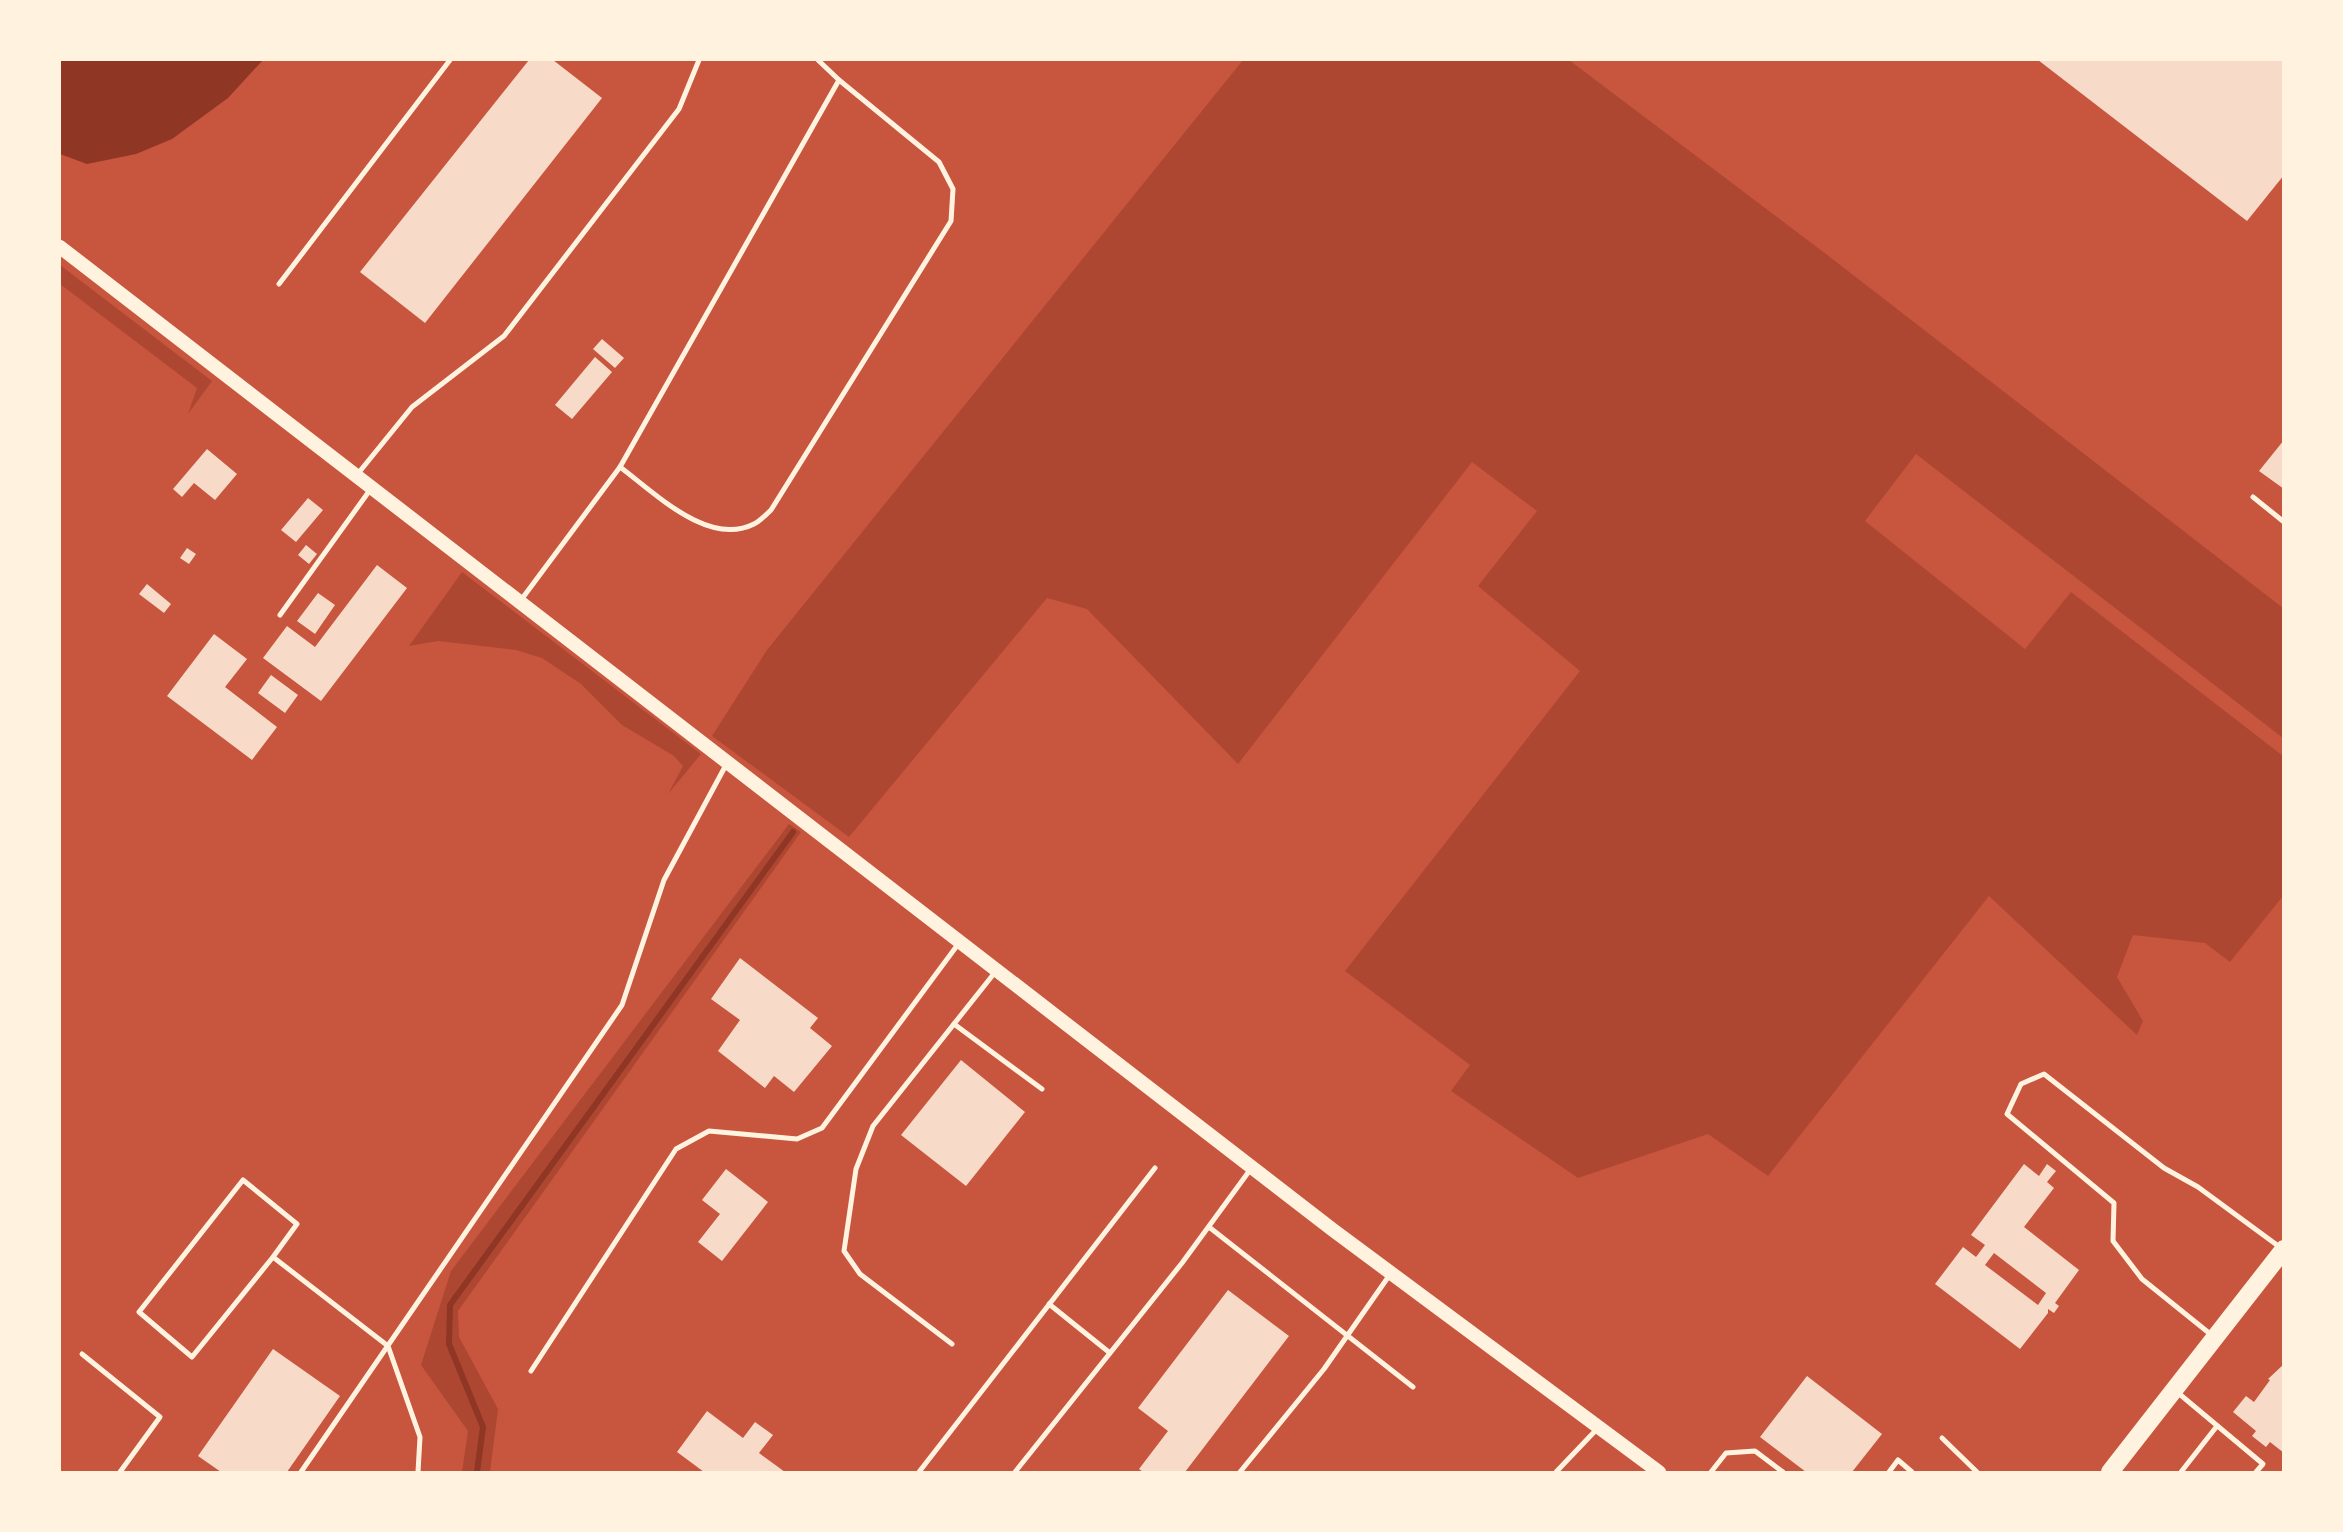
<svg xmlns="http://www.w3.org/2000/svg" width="2343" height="1532" viewBox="0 0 2343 1532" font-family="'Nunito Sans',sans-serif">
  <rect width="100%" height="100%" fill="#c8553d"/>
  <g fill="#ae4732">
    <polygon points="1243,60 1569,60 1826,254 2283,608 2283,738 1916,454 1865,521 2025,649 2071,592 2283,756 2283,896 2230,962 2205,943 2133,935 2117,977 2143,1021 2137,1035 1989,896 1768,1176 1708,1134 1578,1178 1451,1091 1470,1065 1345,971 1580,671 1478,586 1537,511 1472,462 1238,764 1087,609 1047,598 849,837 712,736 767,650"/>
    <polygon points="60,265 212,381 188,414 197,388 60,284"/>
    <polygon points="462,572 701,754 668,794 683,766 674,756 622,725 581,684 542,658 516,650 438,641 409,646"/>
    <polygon points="789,824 801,832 458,1311 459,1337 498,1409 490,1472 462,1472 468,1431 421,1365 451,1271"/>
  </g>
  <polygon fill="#8f3625" points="60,60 263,60 228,98 172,139 136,154 87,164 60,154"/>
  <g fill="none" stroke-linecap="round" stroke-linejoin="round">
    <polyline stroke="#8f3625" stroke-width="6" points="477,1472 483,1427 449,1344 450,1305 793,832"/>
  </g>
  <g fill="#f7dbc8" fill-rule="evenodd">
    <polygon points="529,60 553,60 602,98 425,323 360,272"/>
    <polygon points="2038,60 2284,60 2284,175 2247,221"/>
    <polygon points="602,339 624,358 615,368 593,349"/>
    <polygon points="595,357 612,372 572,419 555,405"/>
    <polygon points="2284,440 2284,489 2259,471"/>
    <polygon points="207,449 237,474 215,500 194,483 182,497 173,489"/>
    <polygon points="308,498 323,510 296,542 281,530"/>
    <polygon points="306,545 317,554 309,564 298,555"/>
    <polygon points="187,548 196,554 189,564 180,558"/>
    <polygon points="377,565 407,588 321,701 263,658 287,626 315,647"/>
    <polygon points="147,584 171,604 164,613 139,594"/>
    <polygon points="318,593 335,605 315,634 297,621"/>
    <polygon points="214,634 247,659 225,687 277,727 252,760 167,696"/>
    <polygon points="271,675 298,695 285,713 258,693"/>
    <polygon points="740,958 818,1018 810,1028 832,1046 794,1092 774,1076 765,1088 718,1051 740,1020 711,999"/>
    <polygon points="961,1060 1025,1112 966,1186 901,1135"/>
    <path d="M2024,1164L2039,1176L2047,1164L2056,1171L2047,1182L2054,1188L2024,1227L2079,1270L2055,1303L2059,1306L2054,1313L2048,1309V1313L2020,1349L1935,1284L1963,1247L1976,1257L1985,1245L1971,1235ZM1994,1253L2046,1293L2038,1305L1985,1265Z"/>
    <polygon points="726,1169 768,1202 722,1261 698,1242 720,1214 702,1200"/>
    <polygon points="1228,1290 1289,1336 1185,1472 1143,1472 1139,1469 1168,1431 1138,1408"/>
    <polygon points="273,1349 340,1396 287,1472 221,1472 198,1456"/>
    <polygon points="2284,1364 2284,1453 2270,1442 2266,1447 2252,1436 2256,1431 2233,1412 2246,1396 2254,1402 2270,1380 2268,1379"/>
    <polygon points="1807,1376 1882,1434 1852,1472 1806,1472 1760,1437"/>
    <polygon points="707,1411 743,1438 755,1422 773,1435 759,1453 785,1472 704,1472 677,1452"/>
  </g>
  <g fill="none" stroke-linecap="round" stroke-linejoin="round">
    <g stroke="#fff3e0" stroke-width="5">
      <polyline points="279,284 450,60"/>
      <path d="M620,467C655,493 708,547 754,524C760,521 766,515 771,510L951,221L953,189L939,162L839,80"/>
      <polyline points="356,476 412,407 504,336 679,109 699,60"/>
      <polyline points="2253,497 2284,522"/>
      <polyline points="521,600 620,467 839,80 818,60"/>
      <polyline points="280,615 370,490"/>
      <polyline points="954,1024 1042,1089"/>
      <polyline points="1209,1227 1413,1387"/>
      <polyline points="273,1257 297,1224 243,1180 139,1312 192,1357 273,1257 388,1346 420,1437 418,1472"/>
      <polyline points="1049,1304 1110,1353"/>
      <polyline points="2214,1337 2142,1279 2113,1241 2114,1203 2007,1114 2021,1084 2044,1074 2164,1168 2198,1187 2281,1248"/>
      <polyline points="952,1344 860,1274 844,1251 856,1169 873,1126 996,971"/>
      <polyline points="82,1354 160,1417 120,1472"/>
      <polyline points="531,1371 676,1149 709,1131 797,1139 822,1128 959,943"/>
      <polyline points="2177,1392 2263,1464 2256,1472"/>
      <polyline points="1942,1438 1977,1472"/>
      <polyline points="301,1472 622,1005 664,880 727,763"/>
      <polyline points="919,1472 1155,1168"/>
      <polyline points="1015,1472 1182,1263 1250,1170"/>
      <polyline points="1240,1472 1324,1369 1391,1273"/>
      <polyline points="1556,1472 1597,1429"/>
      <polyline points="1711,1472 1726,1453 1755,1451 1783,1472"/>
      <polyline points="1889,1472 1898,1460 1912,1472"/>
      <polyline points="2181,1472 2217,1426"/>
    </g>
    <polyline stroke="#fff3e0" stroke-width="14" points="60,247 1333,1230 1659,1472"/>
    <polyline stroke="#fff3e0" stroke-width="18" points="2110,1472 2284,1249"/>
  </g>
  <rect width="2343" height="1532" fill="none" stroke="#fff3e0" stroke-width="122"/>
</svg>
